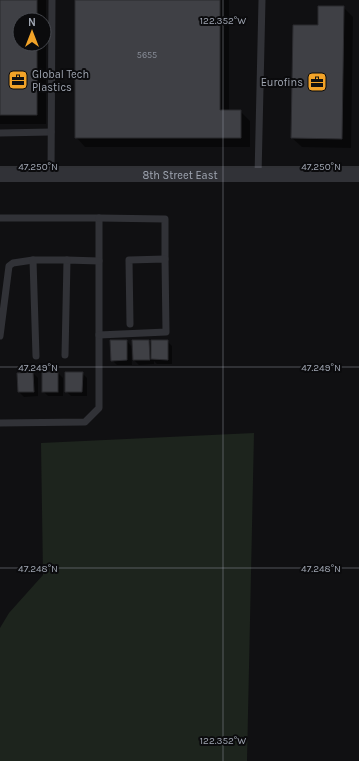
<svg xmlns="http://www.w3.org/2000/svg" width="359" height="761" viewBox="0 0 359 761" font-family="Karla,sans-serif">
  <rect width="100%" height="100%" fill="#101012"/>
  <polygon fill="#1d241d" points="254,433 247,761 0,761 0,628 9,613 43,575 41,443"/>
  <g fill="#0007" fill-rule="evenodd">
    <path d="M0,0H46V124H0ZM20,20H44V44H20Z"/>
    <polygon points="76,0 229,0 229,111 240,111 250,121 250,147 85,147 76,137"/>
    <polygon points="343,7 353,17 351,148 302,147 292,138 319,26"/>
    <polygon points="127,341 131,346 132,365 117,365 112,360"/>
    <polygon points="149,341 152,344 167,341 172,346 172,364 157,364 154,361 154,364 139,365 134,360"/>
    <polygon points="33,373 38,378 38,396 24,397 19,392"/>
    <polygon points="58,373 63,378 63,396 48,396 43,391"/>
    <polygon points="82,373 87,378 87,396 71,396 66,391"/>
  </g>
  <g fill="#3f4045" stroke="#2a2a2e">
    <polygon points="0,0 37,0 37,20 20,20 20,44 37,44 37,115 0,115"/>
    <polygon points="75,0 220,0 220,110 241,110 241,138 75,138"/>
    <polygon points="318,6 344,6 342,139 291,138 293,25 318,25"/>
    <polygon points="110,340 127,340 127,360 111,361"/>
    <polygon points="132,340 149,340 150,360 133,360"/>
    <polygon points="151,340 168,340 168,360 151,359"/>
    <polygon points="33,372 34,392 18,392 17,373"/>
    <rect x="42" y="372" width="16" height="20"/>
    <polygon points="65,372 83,372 82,392 65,392"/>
  </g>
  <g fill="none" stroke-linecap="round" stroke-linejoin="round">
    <g stroke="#313237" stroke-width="7">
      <polyline points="0,133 51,132"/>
      <polyline points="51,175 52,0"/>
      <polyline points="258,176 262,0"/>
      <polyline points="0,218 99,218 99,408 85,422 0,423"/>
      <polyline points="99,218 165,219 165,259"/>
      <polyline points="99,335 166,332 165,259 129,260 130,324"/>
      <polyline points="0,336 9,266 13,263 33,260"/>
      <polyline points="65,355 67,260 99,261"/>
      <polyline points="36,356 33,260 67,260"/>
    </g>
    <path stroke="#313237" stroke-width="14" id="s1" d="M0,175H359"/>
  </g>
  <path fill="none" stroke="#a1a7b3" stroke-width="1" stroke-opacity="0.45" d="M223,0V761M0,167H359M0,367H359M0,568H359"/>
  <defs>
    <g id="office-square" transform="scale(1)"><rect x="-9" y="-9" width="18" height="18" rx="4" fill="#f2a328" stroke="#0b0b0d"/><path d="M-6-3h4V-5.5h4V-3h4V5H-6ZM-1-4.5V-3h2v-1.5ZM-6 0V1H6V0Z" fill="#111"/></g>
  </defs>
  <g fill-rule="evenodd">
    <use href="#office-square" x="18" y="80"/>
    <use href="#office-square" x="317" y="82"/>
  </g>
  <g text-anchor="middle" stroke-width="4" stroke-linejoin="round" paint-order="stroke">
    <g font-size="9" fill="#888d98">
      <text x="147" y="58">5655</text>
    </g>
    <g font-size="11" fill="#a1a7b3" stroke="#0b0b0d" text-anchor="start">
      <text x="32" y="78">Global Tech<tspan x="32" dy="13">Plastics</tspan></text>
      <text x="303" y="86" text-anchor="end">Eurofins</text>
    </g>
    <g font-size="11" fill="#a1a7b3" stroke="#0b0b0d">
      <text dy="4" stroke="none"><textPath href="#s1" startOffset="180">8th Street East</textPath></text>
    </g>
  </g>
  <g font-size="10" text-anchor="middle" fill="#a1a7b3" stroke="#0b0b0d" stroke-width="4" stroke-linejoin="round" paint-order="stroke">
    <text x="223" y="24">122.352°W</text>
    <text x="38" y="170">47.250°N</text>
    <text x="321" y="170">47.250°N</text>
    <text x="38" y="371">47.249°N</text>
    <text x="321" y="371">47.249°N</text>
    <text x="38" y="572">47.248°N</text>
    <text x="321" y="572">47.248°N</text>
    <text x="223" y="744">122.352°W</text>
  </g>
  <g transform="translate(32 32)"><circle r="19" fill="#0b0b0d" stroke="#47494f"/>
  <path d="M0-3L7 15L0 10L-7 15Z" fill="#f2a328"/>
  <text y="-6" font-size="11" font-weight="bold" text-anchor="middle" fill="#a1a7b3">N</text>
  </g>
</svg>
